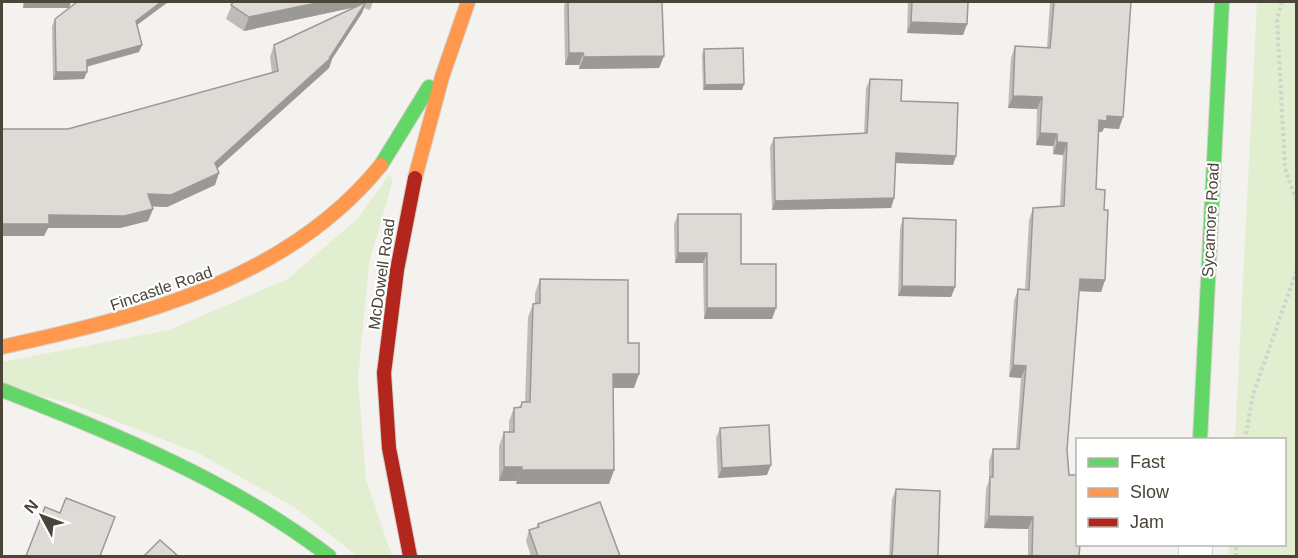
<svg xmlns="http://www.w3.org/2000/svg" width="1298" height="558" viewBox="0 0 1298 558" font-family="Helvetica,sans-serif">
  <rect width="100%" height="100%" fill="#f4f2ee"/>
  <g fill="#e1eecf">
    <polygon points="1257,2 1296,2 1296,556 1228,556 1229,545 1284,544 1284,440 1235,439"/>
    <polygon points="389,175 393,180 369,263 358,379 366,479 392,556 357,556 297,509 200,454 75,405 2,385 2,362 169,330 288,279 358,218"/>
  </g>
  <g fill="none" stroke-linecap="round" stroke-linejoin="round">
    <g stroke="#d2d0cb" stroke-width="35">
      <polyline id="street" points="1195,556 1196,544"/>
    </g>
    <g stroke="#d3cfc5" stroke-width="16">
      <g id="fast">
        <polyline points="381,165 429,87"/>
        <path d="M2,390C119,436 228,479 329,556"/>
        <polyline points="1200,440 1222,2"/>
      </g>
    </g>
    <g stroke="#d3cfc5" stroke-width="16">
      <g id="slow">
        <polyline points="415,178 442,77 468,2"/>
        <path d="M2,347C140,317 288,280 381,165"/>
      </g>
    </g>
    <g stroke="#d3cfc5" stroke-width="16">
      <polyline id="jam" points="410,556 389,448 384,373 397,270 415,178"/>
    </g>
    <g stroke="#d3d2cc" stroke-width="4" stroke-dasharray="3 3" stroke-linecap="butt">
      <polyline points="1282,2 1277,19 1285,168 1296,200"/>
      <polyline points="1245,440 1253,395 1296,272"/>
      <polyline points="1236,556 1236,544"/>
    </g>
    <use href="#street" stroke="#fdfdfc" stroke-width="33"/>
    <use href="#fast" stroke="#63d668" stroke-width="14"/>
    <use href="#slow" stroke="#ff974d" stroke-width="14"/>
    <use href="#jam" stroke="#b3261e" stroke-width="14"/>
  </g>
  <g fill="#bfbcb8">
    <polygon points="23,2 71,2 69,8 168,2 137,25 142,45 139,52 87,67 84,79 53,80 52,26 55,19 69,8 23,8"/>
    <polygon points="233,2 373,2 370,10 364,8 362,13 332,59 329,68 217,169 215,185 167,207 152,206 153,209 148,221 120,228 48,228 44,236 2,236 2,129 68,129 272,73 270,57 274,45 352,8 244,31 226,19"/>
    <polygon points="565,2 662,2 664,56 659,68 579,69 579,65 565,65 564,7"/>
    <polygon points="908,2 968,2 967,24 963,35 907,33"/>
    <polygon points="1050,2 1131,2 1119,129 1104,128 1102,132 1098,132 1096,189 1104,210 1105,280 1101,292 1079,291 1067,450 1069,475 1079,556 1028,556 1028,529 984,528 986,489 989,480 989,461 993,449 1016,449 1021,378 1009,377 1014,301 1018,289 1025,290 1029,220 1033,208 1060,206 1063,155 1053,154 1053,146 1036,145 1037,109 1008,108 1011,58 1015,46 1047,48"/>
    <polygon points="704,49 744,84 742,90 703,90 702,55"/>
    <polygon points="870,79 901,101 953,165 896,163 894,198 891,208 772,210 770,147 774,138 864,134 866,88"/>
    <polygon points="678,214 741,264 772,319 704,319 703,263 675,263 674,224"/>
    <polygon points="903,218 955,287 951,297 898,296 900,229"/>
    <polygon points="540,279 628,343 634,388 613,388 614,470 609,484 516,484 517,481 499,481 499,446 504,432 509,432 509,421 514,408 520,407 522,402 525,402 528,317 533,304 535,304 535,293"/>
    <polygon points="720,428 767,475 718,478 716,438"/>
    <polygon points="896,489 938,556 889,556 892,499"/>
    <polygon points="538,524 620,556 531,556 526,541 529,530 536,528"/>
  </g>
  <g fill="#9b9996">
    <polygon points="25,2 71,2 69,8 23,8"/>
    <polygon points="161,2 168,2 133,28 136,21"/>
    <polygon points="321,2 362,2 360,6 244,31 249,17"/>
    <polygon points="366,2 362,13 332,59 329,68 210,175 215,163 330,57"/>
    <polygon points="911,22 967,24 963,35 907,33"/>
    <polygon points="142,45 139,52 84,67 87,60"/>
    <polygon points="569,53 583,53 579,65 565,65"/>
    <polygon points="664,56 659,68 579,69 584,57"/>
    <polygon points="56,72 87,72 84,79 53,80"/>
    <polygon points="744,84 742,90 703,90 705,85"/>
    <polygon points="1013,96 1042,97 1037,109 1008,108"/>
    <polygon points="1107,116 1123,117 1119,129 1104,128 1102,132 1094,132 1099,120"/>
    <polygon points="1040,133 1057,134 1053,146 1036,145"/>
    <polygon points="1057,142 1067,143 1063,155 1053,154"/>
    <polygon points="896,153 956,156 953,165 893,163"/>
    <polygon points="219,173 215,185 167,207 143,206 148,194"/>
    <polygon points="894,198 891,208 772,210 775,201"/>
    <polygon points="153,209 148,221 120,228 48,228 44,236 2,236 2,224 49,215"/>
    <polygon points="678,253 707,253 703,263 675,263"/>
    <polygon points="1080,279 1105,280 1101,292 1075,291"/>
    <polygon points="902,286 955,287 951,297 898,296"/>
    <polygon points="707,308 776,308 772,319 704,319"/>
    <polygon points="1013,365 1026,366 1021,378 1009,377"/>
    <polygon points="613,374 639,374 634,388 608,388"/>
    <polygon points="771,465 767,475 718,478 722,468"/>
    <polygon points="504,467 522,467 517,481 499,481"/>
    <polygon points="521,470 614,470 609,484 516,484"/>
    <polygon points="989,516 1033,517 1028,529 984,528"/>
  </g>
  <g fill="#dedbd6" stroke="#9b9996" stroke-width="1.5">
    <polygon points="77,2 161,2 136,21 142,45 87,60 87,72 56,72 55,19"/>
    <polygon points="233,2 321,2 249,17 231,5"/>
    <polygon points="366,2 330,57 333,56 215,163 219,173 171,195 148,194 153,209 124,216 49,215 49,224 2,224 2,129 68,129 278,71 274,45"/>
    <polygon points="568,2 662,2 664,56 584,57 583,53 569,53"/>
    <polygon points="912,2 968,2 967,24 911,22"/>
    <polygon points="1054,2 1131,2 1123,117 1107,116 1107,121 1099,120 1096,189 1105,190 1104,210 1108,210 1105,280 1080,279 1067,450 1069,475 1077,475 1077,544 1080,544 1079,556 1032,556 1033,517 989,516 990,477 993,477 993,449 1019,449 1026,366 1013,365 1018,289 1029,290 1033,208 1064,206 1067,143 1057,142 1057,134 1040,133 1042,97 1013,96 1015,46 1050,48"/>
    <polygon points="743,48 744,84 705,85 704,49"/>
    <polygon points="870,79 902,80 901,101 958,103 956,156 896,153 894,198 775,201 774,138 867,133"/>
    <polygon points="678,214 741,214 741,264 776,264 776,308 707,308 707,253 678,253"/>
    <polygon points="903,218 956,220 955,287 902,286"/>
    <polygon points="540,279 628,280 628,343 639,343 639,374 613,374 614,470 521,470 522,467 504,467 504,432 514,432 514,408 521,407 522,402 530,402 533,304 540,303"/>
    <polygon points="769,425 771,465 722,468 720,428"/>
    <polygon points="896,489 940,491 938,556 892,556"/>
    <polygon points="66,498 115,517 100,556 26,556 45,507 60,513"/>
    <polygon points="600,502 620,556 538,556 529,530 539,527 538,524"/>
    <polygon points="160,540 178,556 144,556"/>
  </g>
  <g text-anchor="middle" stroke-width="4.5" stroke-linejoin="round" paint-order="stroke">
    <g font-size="16" fill="#4b4439" stroke="#fff">
      <text transform="translate(1210 220) rotate(-87)" y="6">Sycamore Road</text>
      <text transform="translate(381 274) rotate(-82)" y="6">McDowell Road</text>
      <text transform="translate(161 288) rotate(-19)" y="6">Fincastle Road</text>
    </g>
  </g>
  <rect width="1298" height="558" fill="none" stroke="#4b4439" stroke-width="6"/>
  <rect x="1076" y="438" width="210" height="108" fill="#ffffff" stroke="#b7b4b0" stroke-width="1.5"/>
  <rect x="1088" y="458" width="30" height="9" fill="#63d668" stroke="#b7b4b0" stroke-width="1.5"/>
  <text x="1130" y="468" font-size="18" fill="#4b4439">Fast</text>
  <rect x="1088" y="488" width="30" height="9" fill="#ff974d" stroke="#b7b4b0" stroke-width="1.5"/>
  <text x="1130" y="498" font-size="18" fill="#4b4439">Slow</text>
  <rect x="1088" y="518" width="30" height="9" fill="#b3261e" stroke="#b7b4b0" stroke-width="1.5"/>
  <text x="1130" y="528" font-size="18" fill="#4b4439">Jam</text>
  <g transform="translate(42 516) rotate(311)" stroke="#ffffff" stroke-width="4.5" paint-order="stroke">
  <path d="M0-4.5L10 22L0 15L-10 22Z" fill="#4b4439"/>
  <text y="-9" font-size="16" font-weight="bold" text-anchor="middle" fill="#4b4439">N</text>
  </g>
</svg>
